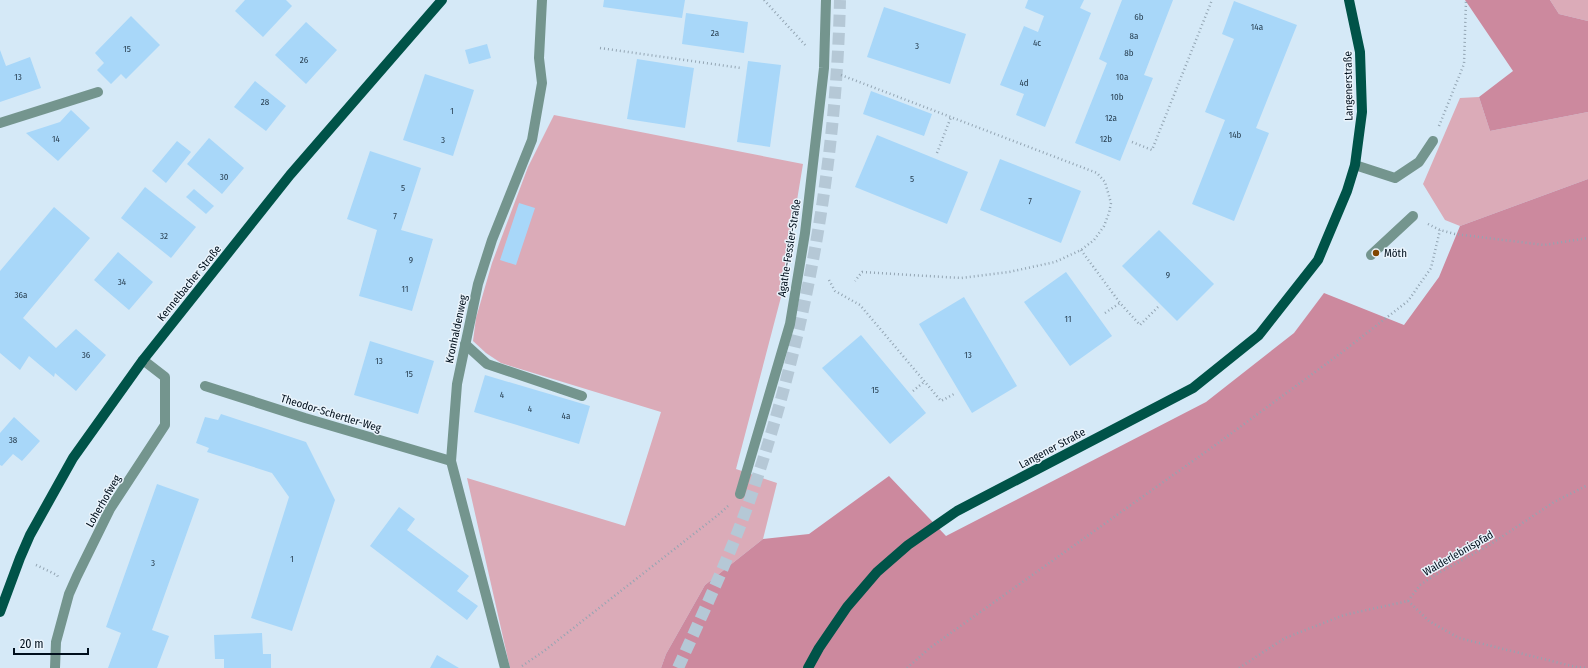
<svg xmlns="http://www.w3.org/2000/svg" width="1588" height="668" viewBox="0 0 1588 668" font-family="'Fira Sans Condensed',sans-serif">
  <rect width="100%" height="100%" fill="#d5e9f7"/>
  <g fill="#dbabb8">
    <polygon points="1550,0 1588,0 1588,21 1559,14"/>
    <polygon points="1479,97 1490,131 1588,112 1588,179 1460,226 1445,220 1423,184 1460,98"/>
    <polygon points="554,115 803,164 781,297 736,469 777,483 763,539 705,585 666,654 661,668 510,668 467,478 625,526 661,412 501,363 486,353 473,341 476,318 492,263 528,167"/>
  </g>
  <g fill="#cc899e">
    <polygon points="1465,0 1550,0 1559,14 1588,21 1588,112 1490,131 1479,97 1513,71"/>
    <polygon points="1588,179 1588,668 661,668 666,654 705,585 763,539 809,534 889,476 946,536 1206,402 1294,333 1324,293 1404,325 1439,277 1460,226"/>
  </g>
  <g fill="#a8d7f9">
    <polygon points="245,0 286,0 292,6 263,37 235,11"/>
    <polygon points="604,0 685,0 682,18 603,7"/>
    <polygon points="1028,0 1084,0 1080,8 1091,13 1045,127 1016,115 1024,94 1000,85 1024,26 1038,32 1044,16 1025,8"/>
    <polygon points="1122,0 1173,0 1144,75 1153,78 1120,161 1075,143 1107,63 1099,59"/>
    <polygon points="1234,1 1297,25 1256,128 1269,133 1234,221 1192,204 1225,120 1205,112 1234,39 1222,34"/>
    <polygon points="884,7 966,34 950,84 867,57"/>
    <polygon points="686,13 748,22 744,53 682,44"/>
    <polygon points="131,16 160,45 126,79 121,74 111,84 97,70 104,63 95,53"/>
    <polygon points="306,22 337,50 306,84 275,55"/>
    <polygon points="487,44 491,58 469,64 465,50"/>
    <polygon points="0,50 6,66 30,57 41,88 0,102"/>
    <polygon points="637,59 694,68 685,128 627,119"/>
    <polygon points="748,61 781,65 770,147 737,142"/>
    <polygon points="425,74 474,90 453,156 403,140"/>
    <polygon points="255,81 286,106 266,131 234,107"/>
    <polygon points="871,91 932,114 924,136 863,114"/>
    <polygon points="71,110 90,128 58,161 26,133 60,122"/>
    <polygon points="877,135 968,172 947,224 855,187"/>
    <polygon points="209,138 244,168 222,194 187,164"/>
    <polygon points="177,141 191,152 166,183 152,171"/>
    <polygon points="370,151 421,168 401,230 433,239 412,311 359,296 377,230 347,219"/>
    <polygon points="1000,159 1081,191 1061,243 980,210"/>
    <polygon points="145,187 196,227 171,258 121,218"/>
    <polygon points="194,189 214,206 206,214 186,197"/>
    <polygon points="519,203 535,208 516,265 500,260"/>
    <polygon points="54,207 90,238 23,318 56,348 76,329 106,355 76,391 55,373 54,377 29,356 20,370 0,353 0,271"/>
    <polygon points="1159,230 1214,284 1177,321 1122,266"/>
    <polygon points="118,252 153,282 129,310 94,280"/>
    <polygon points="1066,272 1112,336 1070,366 1024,302"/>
    <polygon points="964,297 1017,386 972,413 919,324"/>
    <polygon points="861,335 926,413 890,444 822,368"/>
    <polygon points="370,341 434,361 418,414 354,395"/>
    <polygon points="485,375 590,406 579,444 474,412"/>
    <polygon points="221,414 306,442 335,500 292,631 251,618 289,497 272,473 207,452 209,448 196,443 205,417 218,420"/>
    <polygon points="14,417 40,441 22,461 13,454 2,466 0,465 0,433"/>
    <polygon points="157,484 199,499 152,630 169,636 157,668 108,668 121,633 106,627"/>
    <polygon points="399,507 415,519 407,530 469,576 457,591 478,606 467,620 370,546"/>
    <polygon points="262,633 263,654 271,654 271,668 224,668 224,659 215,659 214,635"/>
    <polygon points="437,655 459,668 430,668"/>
  </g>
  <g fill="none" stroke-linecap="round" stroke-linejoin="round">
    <path stroke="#b5c8d6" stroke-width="12" stroke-dasharray="12 6" stroke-linecap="butt" d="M678,668C703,613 729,558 749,502C805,341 836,170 840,0"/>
    <g stroke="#93a5b3" stroke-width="2.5" stroke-dasharray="1 3" stroke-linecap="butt">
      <polyline points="764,0 807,47"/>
      <polyline points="600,48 741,68"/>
      <polyline points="841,75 1097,173 1105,182 1111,203 1109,213 1104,226 1094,240 1081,250 1055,262 1009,272 961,278 862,272 855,281"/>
      <polyline points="1439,126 1464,64 1466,0"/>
      <polyline points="1132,142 1152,150 1212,0"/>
      <polyline points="937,153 951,117"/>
      <polyline points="1428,224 1440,230 1455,234 1544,245 1588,238"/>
      <polyline points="1081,250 1120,303 1140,325 1158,307"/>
      <polyline points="829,280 835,291 860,305 941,401 954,394"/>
      <polyline points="1105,313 1120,303"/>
      <polyline points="913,391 924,382"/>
      <polyline points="36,565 57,575 58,577"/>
      <polyline points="1408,601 1420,585 1435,575 1488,546 1554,502 1588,485"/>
      <polyline points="1408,601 1429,621 1459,638 1576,667 1588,668"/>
      <polyline points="522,666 544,651 718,515 728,506"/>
      <polyline points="907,668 931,647 1214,446 1341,353 1408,301 1431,268 1440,230"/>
      <polyline points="1239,668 1285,638 1344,615 1408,601"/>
    </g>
    <g stroke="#74958e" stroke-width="10">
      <polyline points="0,123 98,92"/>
      <polyline points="1355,165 1395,178 1419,162 1433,141"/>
      <polyline points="1371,255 1413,216"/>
      <polyline points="465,344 487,364 582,396"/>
      <polyline points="205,386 305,418 451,461"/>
      <polyline points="740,494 790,324 805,233 824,68 826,0"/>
      <polyline points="55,668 56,642 69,594 77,576 110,509 165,425 165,377 143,360"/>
      <polyline points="505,668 451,461 457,384 478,284 492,240 532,140 542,83 539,58 542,0"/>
    </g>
    <g stroke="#005348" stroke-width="10">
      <polyline points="0,612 20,558 30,535 73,458 143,360 290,175 442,0"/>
      <polyline points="808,668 819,648 847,607 877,572 908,545 957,511 1193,388 1259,335 1318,260 1347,191 1355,165 1362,112 1360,52 1349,0"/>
    </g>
  </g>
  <circle fill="#824600" stroke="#eaf4fc" stroke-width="1.5" cx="1376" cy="253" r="4"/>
  <g text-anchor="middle" stroke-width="3" stroke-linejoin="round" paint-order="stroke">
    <g font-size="9" fill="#2a4153">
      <text x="1139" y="20">6b</text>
      <text x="1257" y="30">14a</text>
      <text x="715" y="36">2a</text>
      <text x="1134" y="39">8a</text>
      <text x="1037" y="46">4c</text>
      <text x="917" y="49">3</text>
      <text x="127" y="52">15</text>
      <text x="1129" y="56">8b</text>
      <text x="304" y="63">26</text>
      <text x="18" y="80">13</text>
      <text x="1122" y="80">10a</text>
      <text x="1024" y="86">4d</text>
      <text x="1117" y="100">10b</text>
      <text x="265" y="105">28</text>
      <text x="452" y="114">1</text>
      <text x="1111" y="121">12a</text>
      <text x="1235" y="138">14b</text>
      <text x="56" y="142">14</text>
      <text x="1106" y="142">12b</text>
      <text x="443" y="143">3</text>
      <text x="224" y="180">30</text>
      <text x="912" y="182">5</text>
      <text x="403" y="191">5</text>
      <text x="1030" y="204">7</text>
      <text x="395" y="219">7</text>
      <text x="164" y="239">32</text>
      <text x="411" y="263">9</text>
      <text x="1168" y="278">9</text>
      <text x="122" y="285">34</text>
      <text x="405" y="292">11</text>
      <text x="21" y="298">36a</text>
      <text x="1068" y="322">11</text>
      <text x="86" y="358">36</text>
      <text x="968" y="358">13</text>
      <text x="379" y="364">13</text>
      <text x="409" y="377">15</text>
      <text x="875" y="393">15</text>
      <text x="502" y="398">4</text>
      <text x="530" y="412">4</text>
      <text x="566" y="419">4a</text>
      <text x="13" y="443">38</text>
      <text x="292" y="562">1</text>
      <text x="153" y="566">3</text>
    </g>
    <g font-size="11" fill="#000f1c" stroke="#eaf4fc">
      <text transform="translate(1348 86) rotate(-91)" y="4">Langenerstraße</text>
      <text transform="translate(789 248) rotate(-81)" y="4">Agathe-Fessler-Straße</text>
      <text transform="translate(189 283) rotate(-51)" y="4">Kennelbacher Straße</text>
      <text transform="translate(456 329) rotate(-78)" y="4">Kronhaldenweg</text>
      <text transform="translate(331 413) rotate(17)" y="4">Theodor-Schertler-Weg</text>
      <text transform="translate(1052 448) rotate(-28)" y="4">Langener Straße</text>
      <text transform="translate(103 501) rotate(-60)" y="4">Loherhofweg</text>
      <text transform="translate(1458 553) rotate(-30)" y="4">Walderlebnispfad</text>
    </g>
    <g font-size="11" fill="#000f1c" stroke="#eaf4fc" text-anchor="start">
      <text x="1384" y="257">Möth</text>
    </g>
  </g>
  <path d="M14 648v6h74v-6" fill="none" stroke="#000f1c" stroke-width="2"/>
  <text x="20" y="648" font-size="12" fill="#000f1c" stroke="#eaf4fc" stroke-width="3" paint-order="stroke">20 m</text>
</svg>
